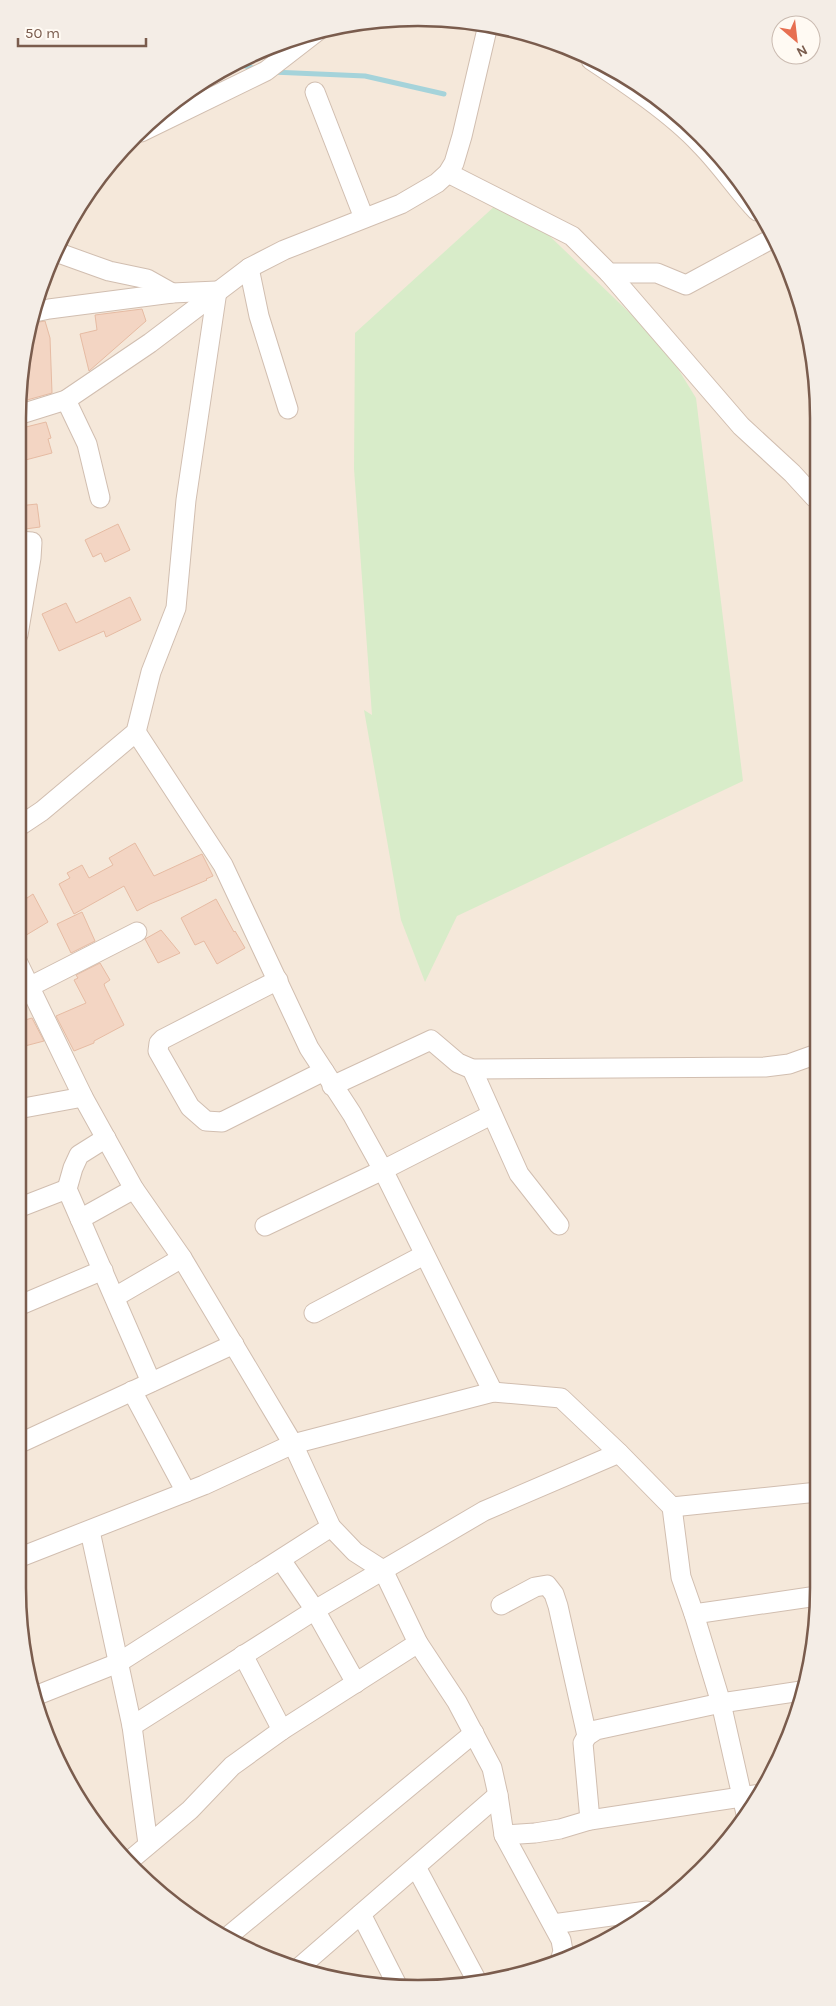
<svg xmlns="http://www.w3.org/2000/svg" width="836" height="2006" viewBox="0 0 836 2006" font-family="Karla,sans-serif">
  <rect width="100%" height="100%" fill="#fdf6ec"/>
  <polygon fill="#f5e8da" points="392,18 471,21 547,39 641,85 719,154 777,241 815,365 818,1588 797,1717 765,1788 719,1852 618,1935 546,1967 471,1985 340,1981 218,1935 117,1852 71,1788 39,1717 18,1588 18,418 39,289 71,218 117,154 174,100 241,59 315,31"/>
  <polygon fill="#d8ecc9" points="507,195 664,346 696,398 743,781 457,916 425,982 401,920 364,710 372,715 354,469 355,333"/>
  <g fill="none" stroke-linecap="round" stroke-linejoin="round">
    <g stroke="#a5d3da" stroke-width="5">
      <polyline points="234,63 257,69"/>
      <polyline points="272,72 365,76 444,94"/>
    </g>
  </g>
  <g fill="#f3d5c3" stroke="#e6bba3">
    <polygon points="142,309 146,321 89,371 80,334 97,330 95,315"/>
    <polygon points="45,321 50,338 52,393 20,402 33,323"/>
    <polygon points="46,422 51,438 48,439 52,453 18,462 18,429"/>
    <polygon points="37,504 40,527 18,530 18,506"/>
    <polygon points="118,524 130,550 105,562 101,553 93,557 85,540"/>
    <polygon points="130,597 141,620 106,637 104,631 59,651 42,614 66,603 76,623"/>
    <polygon points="135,843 154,876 202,854 213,876 206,879 207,880 150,904 137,911 124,886 74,914 59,884 70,878 67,873 82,865 89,878 113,865 109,858"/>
    <polygon points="33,894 48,922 18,940 18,904"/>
    <polygon points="216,899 234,932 235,931 245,948 217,964 204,941 195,945 181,918"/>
    <polygon points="82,912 95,941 71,953 57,924"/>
    <polygon points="161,930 180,953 158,963 145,939"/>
    <polygon points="100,963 110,980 104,984 105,987 124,1025 94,1041 94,1043 74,1051 56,1016 86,1003 74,980 78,978 76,975"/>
    <polygon points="32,1018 44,1041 21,1047 18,1022"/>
  </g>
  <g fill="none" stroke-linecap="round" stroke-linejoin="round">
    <g stroke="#d1beb0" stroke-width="21">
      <g id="minor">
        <path d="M591,60C626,83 672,114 700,144C721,165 737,190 757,211"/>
        <polyline points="315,92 364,218"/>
        <polyline points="141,132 266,71 319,30"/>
        <polyline points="448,173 572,236 609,273 657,273 686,285 775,237"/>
        <polyline points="56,252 109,271 147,279 172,293"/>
        <polyline points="249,268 259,316 288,409"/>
        <polyline points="609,273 741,426 792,473 815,498"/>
        <polyline points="66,400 87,444 100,498"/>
        <polyline points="18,415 66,400 150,343 249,268 284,250 401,204 437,183 448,173 454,163 462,136 488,25"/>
        <polyline points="18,635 31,558 32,542 18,541"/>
        <polyline points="136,732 223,865 309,1048 352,1114 383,1170 493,1392"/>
        <polyline points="18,827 42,811 136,732 151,672 176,608 186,500 217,291 172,293 49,309 35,312"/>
        <polyline points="18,963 83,1097 134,1189 182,1258 293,1444 331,1527 355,1552 383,1570 418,1643 457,1702 492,1768 498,1795 504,1835 561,1940 563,1951 560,1961"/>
        <polyline points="278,980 163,1039 159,1043 158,1051 190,1107 206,1121 222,1122 324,1071"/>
        <polyline points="29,987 137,932"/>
        <polyline points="472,1069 519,1174 559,1225"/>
        <polyline points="332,1086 431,1040 458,1063 472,1069 765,1067 789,1064 817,1054"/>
        <polyline points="18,1109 83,1097"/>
        <polyline points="106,1138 79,1155 73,1168 67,1189 151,1382"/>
        <polyline points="18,1208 67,1189"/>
        <polyline points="80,1219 134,1189"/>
        <polyline points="265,1226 383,1170 491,1115"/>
        <polyline points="115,1297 182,1258"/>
        <polyline points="18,1306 103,1270"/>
        <polyline points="314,1313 424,1255"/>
        <polyline points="132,1391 186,1492"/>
        <polyline points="18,1444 234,1344"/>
        <polyline points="672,1507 818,1492"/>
        <polyline points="90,1531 132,1726 148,1844"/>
        <polyline points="18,1558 204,1485 293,1444 493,1392 561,1398 619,1453 672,1507 681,1577 694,1614 721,1703 746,1814"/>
        <polyline points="281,1560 315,1610 356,1683"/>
        <polyline points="501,1605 535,1587 547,1585 554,1594 558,1606 587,1736"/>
        <polyline points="694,1614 817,1596"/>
        <polyline points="243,1655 282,1730"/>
        <polyline points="35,1696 118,1663 331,1527"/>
        <polyline points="132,1726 315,1610 484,1511 619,1453"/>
        <polyline points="590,1820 583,1743 587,1736 596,1730 721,1703 801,1691"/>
        <polyline points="504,1835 535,1833 560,1829 590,1820 761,1794"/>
        <polyline points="128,1862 190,1810 232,1766 282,1730 418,1643"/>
        <polyline points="416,1867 478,1983"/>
        <polyline points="361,1914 396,1983"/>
        <polyline points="553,1924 647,1911"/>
        <polyline points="226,1938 474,1733"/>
        <polyline points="301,1966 498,1795"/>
      </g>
    </g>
    <use href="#minor" stroke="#fff" stroke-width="19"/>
  </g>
  <path d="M0 0H836V2006H0ZM418 26H418A392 392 0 0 1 810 418V1588A392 392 0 0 1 418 1980H418A392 392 0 0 1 26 1588V418A392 392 0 0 1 418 26Z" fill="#f4ede6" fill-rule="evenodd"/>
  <path fill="none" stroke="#7a5c4d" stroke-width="2.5" d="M418 26H418A392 392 0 0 1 810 418V1588A392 392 0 0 1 418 1980H418A392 392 0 0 1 26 1588V418A392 392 0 0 1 418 26Z"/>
  <g transform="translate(796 40) rotate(152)"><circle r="24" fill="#fffaf3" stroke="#cabbb1"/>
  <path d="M0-4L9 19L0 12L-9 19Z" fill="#e76f51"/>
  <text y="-8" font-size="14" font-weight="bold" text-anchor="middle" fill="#7a5c4d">N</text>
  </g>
  <path d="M18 38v8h128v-8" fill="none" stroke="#7a5c4d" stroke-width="2.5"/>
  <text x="25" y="38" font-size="15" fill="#7a5c4d" stroke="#fffaf3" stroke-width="4" paint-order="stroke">50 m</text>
</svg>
